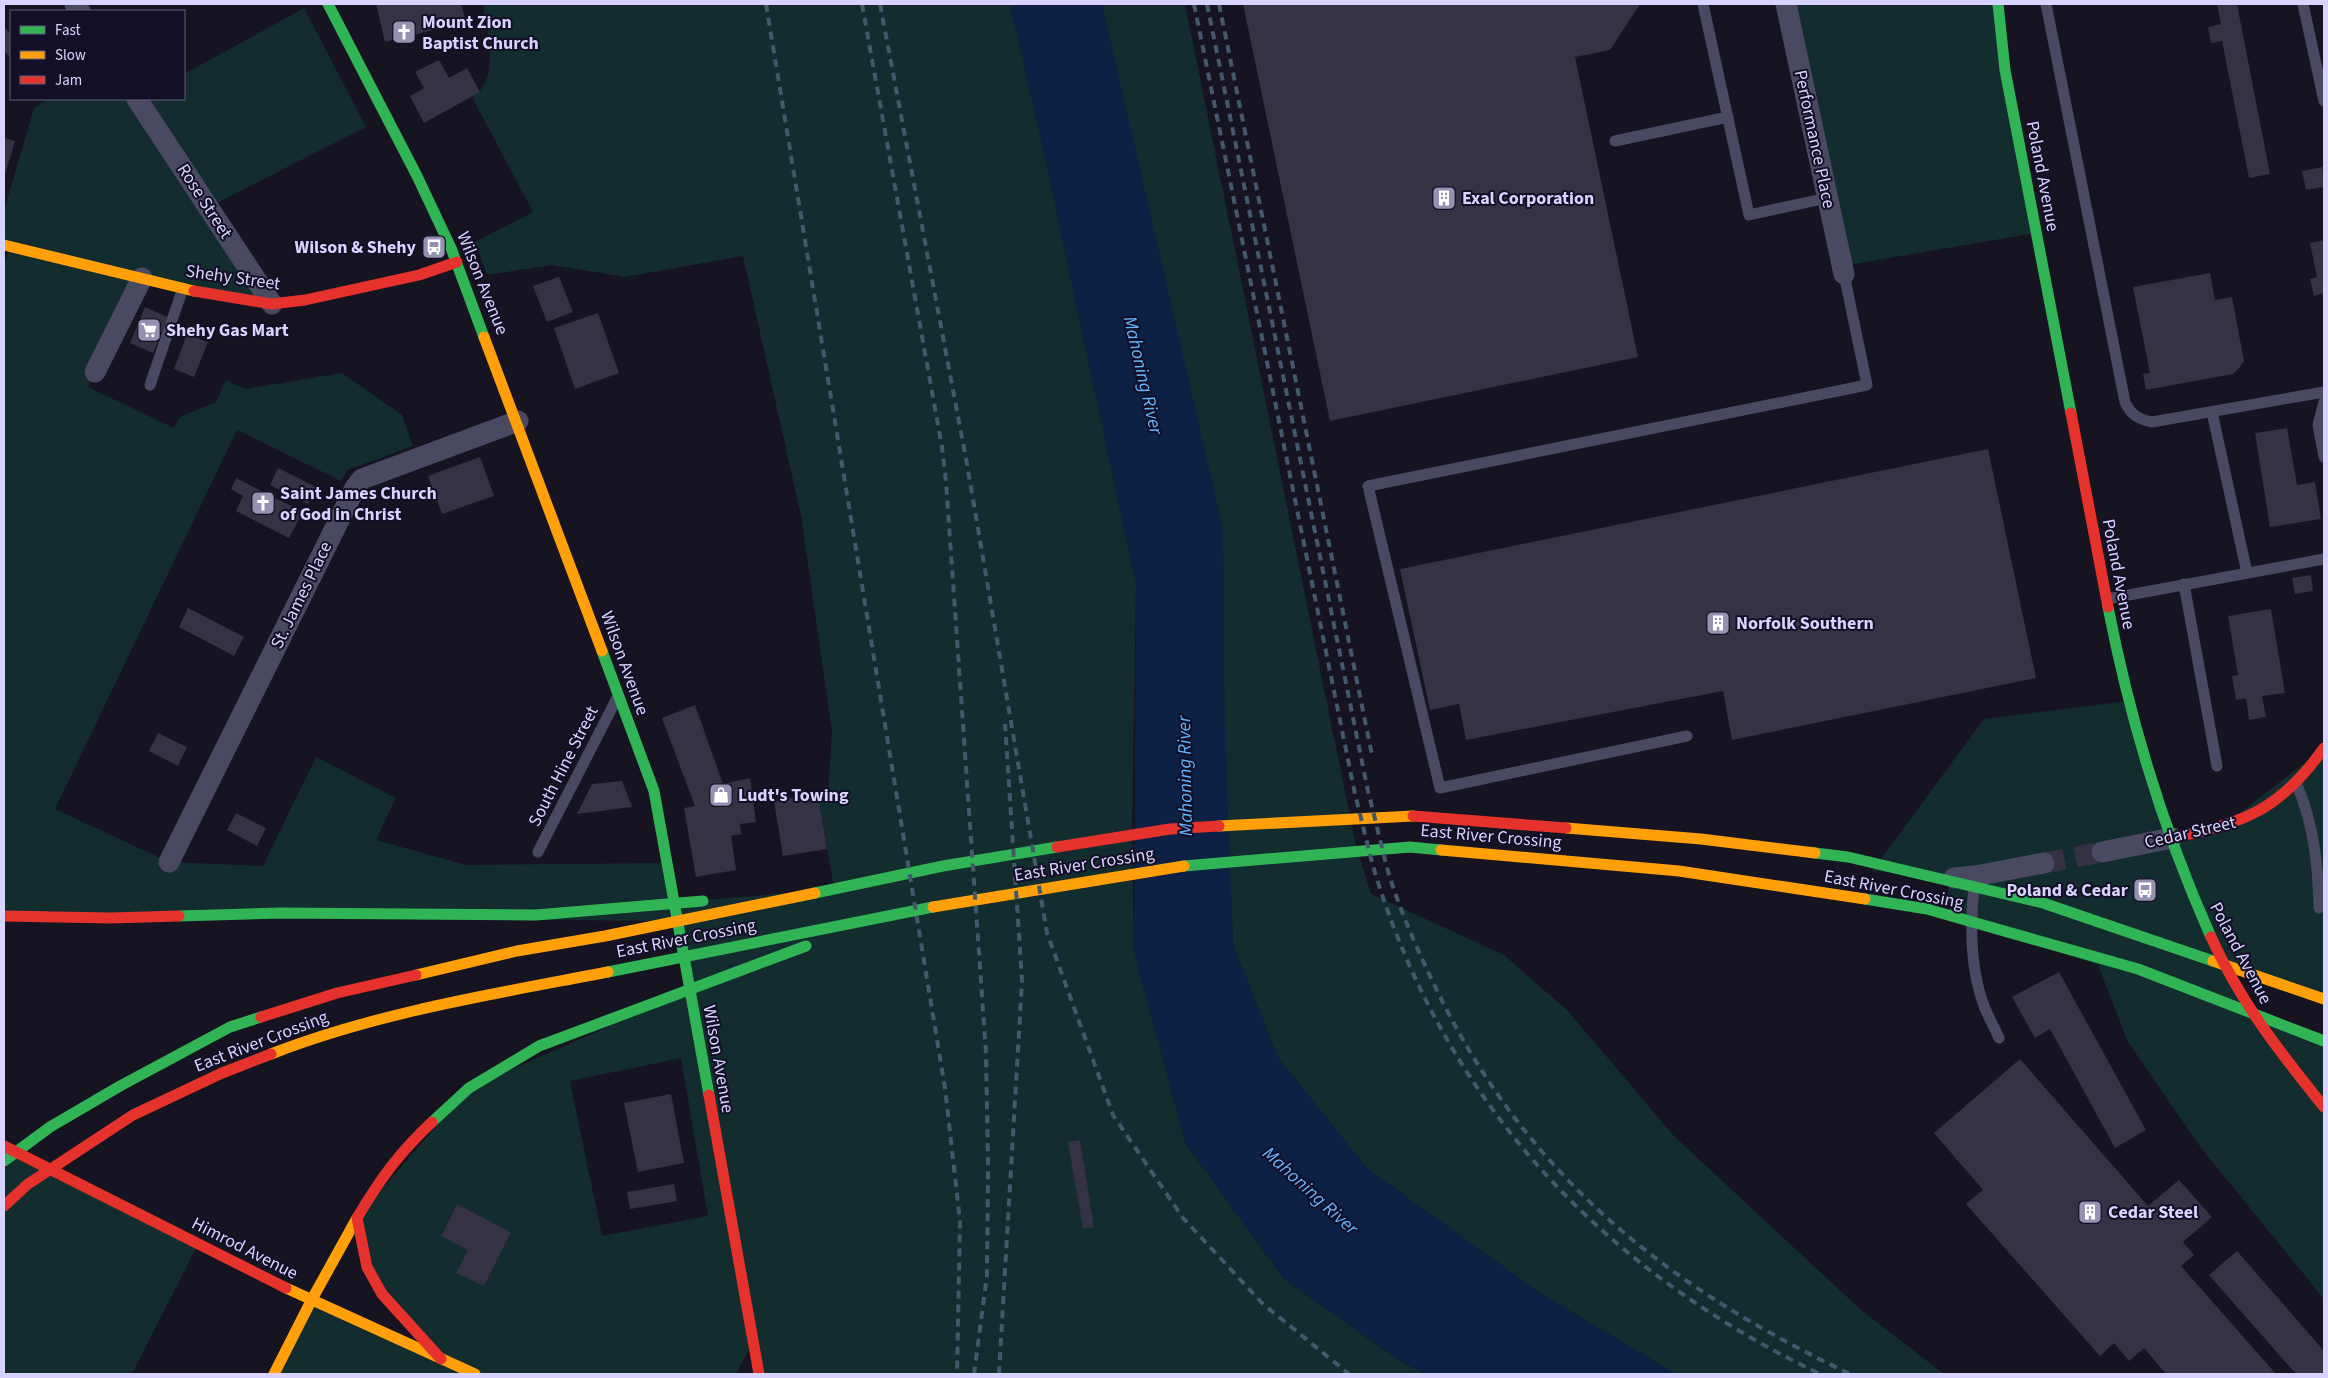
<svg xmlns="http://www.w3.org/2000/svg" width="2328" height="1378" viewBox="0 0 2328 1378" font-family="'Source Sans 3',sans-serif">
  <rect width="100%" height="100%" fill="#161421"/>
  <g fill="#132c2d" fill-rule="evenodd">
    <path d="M483,4H1010L1042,143L1136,584L1132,835L1134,951L1186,1144L1284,1279L1396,1358L1424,1374H759L752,1344L736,1374H274L311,1301L439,1358L382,1294L357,1218L469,1088L689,991L677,921L4,916V262L11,247L4,245V211L34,108L47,99H184V74L304,8L366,127L209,207L272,304L142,278L88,387L174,428L180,417L216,402L226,380L245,389L342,373L402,415L413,446L347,470L341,481L237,430L55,809L169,862L263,866L316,757L396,798L376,840L466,865L666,863L669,903L834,889L818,794L828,792L832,731L801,516L743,256L625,277L552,265L487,275L475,242L533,212L472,97C501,81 487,30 483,4ZM681,1058L708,1216L602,1236L570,1081ZM457,1204L511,1232L484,1286L457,1273L468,1250L441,1235Z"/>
    <polygon points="1102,4 1185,4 1356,846 1371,894 1504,955 1567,1010 1674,1136 1861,1310 1944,1374 1676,1374 1541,1294 1366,1168 1278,1058 1233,945 1225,748"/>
    <polygon points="1786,4 1998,4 2036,233 1842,266"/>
    <polygon points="2128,701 2172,838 2219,829 2324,748 2324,999 2224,962 2250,1011 2324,1041 2324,1299 2201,1148 2128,1042 2098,965 1949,915 1948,878 1872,871 1984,719"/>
    <polygon points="4,1146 198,1244 132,1374 4,1374"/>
  </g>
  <polygon fill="#0d2144" points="1010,4 1102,4 1223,529 1225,748 1233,945 1278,1058 1367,1168 1541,1294 1676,1374 1424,1374 1396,1358 1284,1279 1186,1144 1134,951 1136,584 1042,143"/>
  <g fill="#343243">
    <polygon points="376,4 461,4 466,22 385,42"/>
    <polygon points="1243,4 1640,4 1610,50 1575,57 1638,357 1330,421"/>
    <polygon points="2217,4 2237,4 2270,174 2249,178 2222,41 2211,43 2208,27 2221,24"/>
    <polygon points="4,28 11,33 11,57 4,52"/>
    <polygon points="439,60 449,78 467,68 480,92 424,123 410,96 424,88 415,72"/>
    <polygon points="4,138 15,141 4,178"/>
    <polygon points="2322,167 2324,187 2306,190 2302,171"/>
    <polygon points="2324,240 2324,293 2314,296 2310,279 2317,277 2310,243"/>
    <polygon points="2210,273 2215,300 2232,297 2244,361 2239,368 2233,374 2146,390 2143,374 2150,373 2133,287"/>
    <polygon points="559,277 573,312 547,322 533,286"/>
    <polygon points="145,307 168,317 153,353 130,343"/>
    <polygon points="598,313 619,373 575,389 554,328"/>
    <polygon points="187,334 208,342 194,377 174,369"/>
    <polygon points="2287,428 2297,485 2315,482 2321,519 2270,527 2255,433"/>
    <polygon points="1988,449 2036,678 1732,740 1723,691 1466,740 1459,704 1430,710 1400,569"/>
    <polygon points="480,457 494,496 442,514 428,476"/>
    <polygon points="278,468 316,487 308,504 270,485"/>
    <polygon points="236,478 303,512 289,538 236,511 243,496 231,489"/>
    <polygon points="2311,575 2313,591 2295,594 2292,578"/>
    <polygon points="188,608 244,637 234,656 179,627"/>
    <polygon points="2271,609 2285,693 2262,696 2266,717 2249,720 2246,698 2236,700 2232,676 2238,675 2228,616"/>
    <polygon points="695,705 723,784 750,778 756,822 740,824 741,834 731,836 736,870 696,877 684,808 695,806 662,718"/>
    <polygon points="158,733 187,747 178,766 149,751"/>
    <polygon points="622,781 632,807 577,814 592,784"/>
    <polygon points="818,794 827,849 783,856 774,801"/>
    <polygon points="236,813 266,828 257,846 227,830"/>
    <polygon points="2059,972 2146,1130 2115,1148 2050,1029 2035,1038 2012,997"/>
    <polygon points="2020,1059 2148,1206 2179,1180 2212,1217 2183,1242 2194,1255 2181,1266 2276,1374 2166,1374 2144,1348 2129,1361 2114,1343 2100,1356 1966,1204 1983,1190 1934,1133"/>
    <polygon points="671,1094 684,1163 638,1172 624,1103"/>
    <polygon points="1080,1140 1094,1227 1083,1229 1068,1142"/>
    <polygon points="674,1184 677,1201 630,1209 627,1192"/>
    <polygon points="457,1204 511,1232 484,1286 456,1273 468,1250 441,1236"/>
    <polygon points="2237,1251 2324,1351 2324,1374 2296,1374 2209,1275"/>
  </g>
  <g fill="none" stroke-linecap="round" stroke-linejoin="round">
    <polyline stroke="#333142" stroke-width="21" stroke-dasharray="21 11" stroke-linecap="butt" points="2044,863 2102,852"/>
    <g stroke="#4a4962" stroke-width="11">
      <polyline points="1703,4 1749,215 1827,198"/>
      <path d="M2046,4L2125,402C2131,415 2138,419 2152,422L2324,392"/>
      <polyline points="2303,4 2324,101"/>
      <polyline points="1615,141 1728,117"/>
      <polyline points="150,385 183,288"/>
      <polyline points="2324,402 2318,425 2324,457"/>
      <polyline points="2212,412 2247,573"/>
      <polyline points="2184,584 2217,766"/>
      <polyline points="2107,599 2324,559"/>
      <polyline points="1687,736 1440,788 1368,486 1867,385 1844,274"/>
      <path d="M2297,785C2314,825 2318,865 2319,908"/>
      <polyline points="538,852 617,698"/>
      <path d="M1974,887C1970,925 1970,966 1983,1003C1987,1015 1994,1026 1999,1038"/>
    </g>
    <g stroke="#4a4962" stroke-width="21">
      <polyline points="75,4 80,11"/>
      <polyline points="1786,4 1844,274"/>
      <polyline points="137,99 272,304"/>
      <polyline points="95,372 142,278"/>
      <polyline points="2102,852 2172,838"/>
      <polyline points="169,862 355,488 362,479 518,421"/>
      <polyline points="1954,878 1975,876 2044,863"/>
    </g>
    <g stroke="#30b455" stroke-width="11">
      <polyline points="328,4 417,176 451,248 484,337"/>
      <polyline points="1998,4 2005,70 2071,413"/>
      <path d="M2108,607C2130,720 2164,832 2211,937"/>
      <polyline points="602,651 654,791 709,1095"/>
      <polyline points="1815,853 1848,857 2043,903 2213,961"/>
      <polyline points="1184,866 1410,847 1441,850"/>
      <polyline points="815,893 943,866 1057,847"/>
      <polyline points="1865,899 1927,909 2138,969 2324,1041"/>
      <polyline points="179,916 279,913 536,915 703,901"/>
      <polyline points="608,972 933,907"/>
      <polyline points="432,1122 469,1088 539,1046 806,946"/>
      <polyline points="4,1161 50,1127 120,1086 230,1027 261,1017"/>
    </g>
    <g stroke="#ff9f0a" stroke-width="11">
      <polyline points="4,245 194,291"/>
      <polyline points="484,337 602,651"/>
      <polyline points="1219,826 1413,816"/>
      <polyline points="1566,828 1701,839 1815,853"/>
      <polyline points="1441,850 1679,871 1865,899"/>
      <polyline points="933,907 1184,866"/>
      <polyline points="2213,961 2324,999"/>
      <polyline points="416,975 517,951 605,936 815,893"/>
      <path d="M271,1054C379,1012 494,994 608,972"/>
      <polyline points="286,1288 475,1374"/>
      <polyline points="311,1301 357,1218"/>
      <polyline points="274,1374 311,1301"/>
    </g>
    <g stroke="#e5322d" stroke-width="11">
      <polyline points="194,291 272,304 305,300 419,275 457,262"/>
      <polyline points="2071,413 2108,607"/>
      <polyline points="1413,816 1566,828"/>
      <path d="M2172,838C2244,823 2280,810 2324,748"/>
      <polyline points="1057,847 1170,829 1219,826"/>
      <polyline points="4,916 111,918 179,916"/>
      <path d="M2211,937C2241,1003 2279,1051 2324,1107"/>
      <polyline points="261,1017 337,993 416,975"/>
      <polyline points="709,1095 759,1374"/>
      <path d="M432,1122C399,1153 380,1179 357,1218L367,1267L382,1294L441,1359"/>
      <polyline points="4,1146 286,1288"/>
      <polyline points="4,1206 28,1184 133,1115 222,1073 271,1054"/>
    </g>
    <g stroke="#43596b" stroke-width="4" stroke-dasharray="8 6" stroke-linecap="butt">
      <polyline points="766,4 945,1088 960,1221 957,1374"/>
      <polyline points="862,4 942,447 946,482 986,1053 988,1167 987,1275 974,1374"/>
      <polyline points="880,4 967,464 1047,933 1113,1115 1183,1218 1263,1304 1349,1374"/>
      <path d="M1194,4L1355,794C1362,821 1368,849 1376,876C1448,1107 1605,1271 1820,1374"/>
      <path d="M1207,4L1368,791C1375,818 1381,845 1388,871C1399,908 1415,944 1431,978C1521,1171 1661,1284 1850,1374"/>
      <polyline points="1219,4 1372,755"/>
      <polyline points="999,1374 1022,981 1005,724"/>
    </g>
  </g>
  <defs>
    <g id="church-square" transform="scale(1.25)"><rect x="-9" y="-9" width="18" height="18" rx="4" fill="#9591b1" stroke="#130f26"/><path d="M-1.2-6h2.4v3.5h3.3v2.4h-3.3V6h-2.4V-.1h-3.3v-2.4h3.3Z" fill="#fff"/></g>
    <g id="building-square" transform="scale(1.25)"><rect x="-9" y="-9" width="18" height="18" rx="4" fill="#9591b1" stroke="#130f26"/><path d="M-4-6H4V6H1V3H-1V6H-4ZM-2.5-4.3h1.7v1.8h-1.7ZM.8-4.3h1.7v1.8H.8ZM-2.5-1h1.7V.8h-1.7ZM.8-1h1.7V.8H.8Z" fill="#fff"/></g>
    <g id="bus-square" transform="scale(1.25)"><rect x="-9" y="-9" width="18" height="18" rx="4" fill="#9591b1" stroke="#130f26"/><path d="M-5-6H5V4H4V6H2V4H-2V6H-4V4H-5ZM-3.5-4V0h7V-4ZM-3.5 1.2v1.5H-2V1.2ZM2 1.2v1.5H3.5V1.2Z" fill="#fff"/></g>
    <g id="supermarket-square" transform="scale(1.25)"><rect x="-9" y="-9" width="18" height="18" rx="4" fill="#9591b1" stroke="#130f26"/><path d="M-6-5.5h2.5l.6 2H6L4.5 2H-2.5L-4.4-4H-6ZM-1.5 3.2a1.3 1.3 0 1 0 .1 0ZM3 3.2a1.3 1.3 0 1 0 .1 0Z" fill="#fff"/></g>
    <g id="shop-square" transform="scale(1.25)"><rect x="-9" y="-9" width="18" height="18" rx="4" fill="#9591b1" stroke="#130f26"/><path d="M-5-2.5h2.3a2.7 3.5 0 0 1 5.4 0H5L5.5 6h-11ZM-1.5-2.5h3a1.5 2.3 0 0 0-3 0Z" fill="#fff"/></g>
  </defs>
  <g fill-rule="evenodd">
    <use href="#church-square" x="404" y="32"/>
    <use href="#building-square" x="1444" y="198"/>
    <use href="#bus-square" x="434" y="247"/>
    <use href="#supermarket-square" x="149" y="330"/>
    <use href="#church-square" x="263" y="503"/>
    <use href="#building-square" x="1718" y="623"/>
    <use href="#shop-square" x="721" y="795"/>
    <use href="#bus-square" x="2145" y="890"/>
    <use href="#building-square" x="2090" y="1212"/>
  </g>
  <g text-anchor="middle" stroke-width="4" stroke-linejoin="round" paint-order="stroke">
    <g font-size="18" font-weight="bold" fill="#d9d4ff" stroke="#130f26" text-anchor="start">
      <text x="422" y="28">Mount Zion<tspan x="422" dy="21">Baptist Church</tspan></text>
      <text x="1462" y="204">Exal Corporation</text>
      <text x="416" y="253" text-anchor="end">Wilson &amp; Shehy</text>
      <text x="166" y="336">Shehy Gas Mart</text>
      <text x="280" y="499">Saint James Church<tspan x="280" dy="21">of God in Christ</tspan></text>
      <text x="1736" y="629">Norfolk Southern</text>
      <text x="738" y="801">Ludt's Towing</text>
      <text x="2128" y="896" text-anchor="end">Poland &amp; Cedar</text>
      <text x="2108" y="1218">Cedar Steel</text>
    </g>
    <g font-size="18" fill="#d9d4ff" stroke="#130f26">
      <text transform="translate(1815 139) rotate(78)" y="6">Performance Place</text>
      <text transform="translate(2043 176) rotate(79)" y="6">Poland Avenue</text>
      <text transform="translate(205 201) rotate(57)" y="6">Rose Street</text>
      <text transform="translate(233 277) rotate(8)" y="6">Shehy Street</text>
      <text transform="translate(483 283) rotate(68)" y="6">Wilson Avenue</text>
      <text transform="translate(2119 574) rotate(79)" y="6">Poland Avenue</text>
      <text transform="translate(301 595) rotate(-64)" y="6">St. James Place</text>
      <text transform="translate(625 663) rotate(70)" y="6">Wilson Avenue</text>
      <text transform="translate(563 766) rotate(-63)" y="6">South Hine Street</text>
      <text transform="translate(2190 832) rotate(-13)" y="6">Cedar Street</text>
      <text transform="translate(1491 836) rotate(5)" y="6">East River Crossing</text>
      <text transform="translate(1084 864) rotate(-9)" y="6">East River Crossing</text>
      <text transform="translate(1894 889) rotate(11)" y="6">East River Crossing</text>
      <text transform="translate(686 938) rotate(-11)" y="6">East River Crossing</text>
      <text transform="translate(2241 953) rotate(62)" y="6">Poland Avenue</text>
      <text transform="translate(261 1041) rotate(-21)" y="6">East River Crossing</text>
      <text transform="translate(719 1059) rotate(80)" y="6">Wilson Avenue</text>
      <text transform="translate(245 1248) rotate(27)" y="6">Himrod Avenue</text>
    </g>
    <g font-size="19" font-style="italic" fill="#62b6ff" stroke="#130f26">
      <text transform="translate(1144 375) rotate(77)" y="7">Mahoning River</text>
      <text transform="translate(1184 776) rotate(-91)" y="7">Mahoning River</text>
      <text transform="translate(1311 1190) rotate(42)" y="7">Mahoning River</text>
    </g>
  </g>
  <rect width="2328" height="1378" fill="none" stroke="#d9d4ff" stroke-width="10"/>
  <rect x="10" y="10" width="175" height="90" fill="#130f26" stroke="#625e7d"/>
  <rect x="20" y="26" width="25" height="8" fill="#30b455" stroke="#625e7d"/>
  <text x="55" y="35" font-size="15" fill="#d9d4ff">Fast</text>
  <rect x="20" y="51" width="25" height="8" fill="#ff9f0a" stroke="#625e7d"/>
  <text x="55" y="60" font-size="15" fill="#d9d4ff">Slow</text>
  <rect x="20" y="76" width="25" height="8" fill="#e5322d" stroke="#625e7d"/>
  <text x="55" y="85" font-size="15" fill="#d9d4ff">Jam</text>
</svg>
